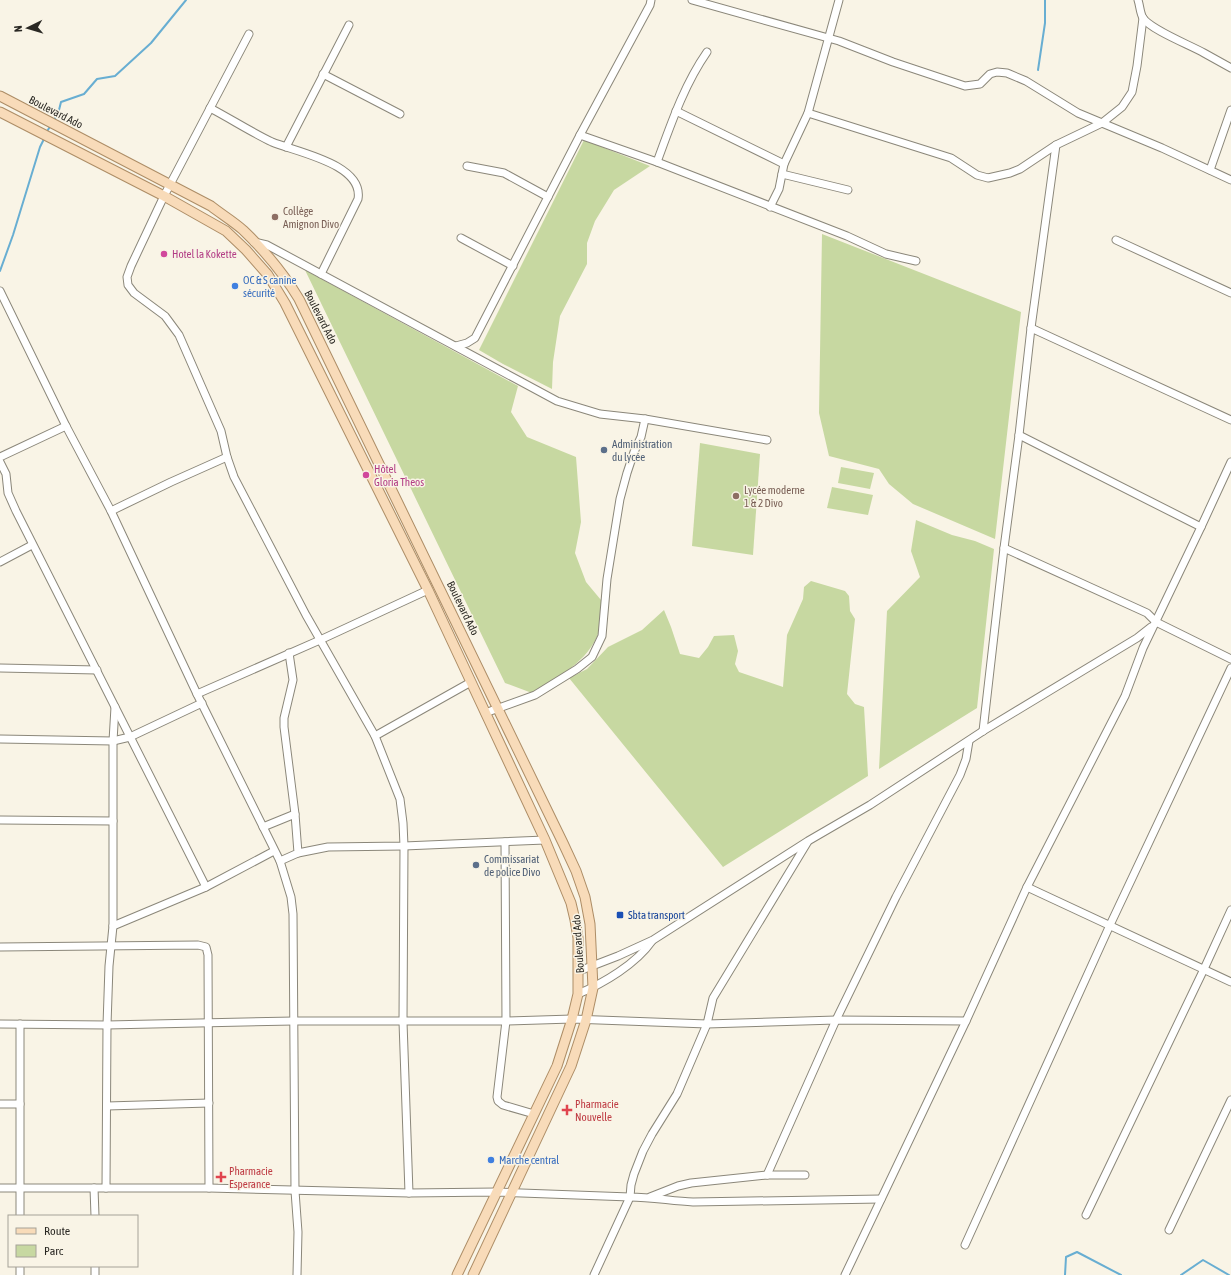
<svg xmlns="http://www.w3.org/2000/svg" width="1231" height="1275" viewBox="0 0 1231 1275" font-family="'Asap Condensed',sans-serif">
  <rect width="100%" height="100%" fill="#f9f4e6"/>
  <g fill="#c7d8a1">
    <polygon points="584,140 650,166 614,190 595,221 587,243 587,264 560,316 553,362 552,389 503,364 479,350"/>
    <polygon points="822,234 1021,312 995,539 913,504 889,484 879,469 829,456 819,413"/>
    <path d="M305,270L518,386L511,412L527,437L576,457L581,522L575,553L586,582L601,600C601,609 602,622 599,631C589,662 557,677 532,693L505,683Z"/>
    <polygon points="700,443 760,454 753,555 692,546"/>
    <polygon points="841,467 874,473 870,489 838,483"/>
    <polygon points="832,487 873,495 868,515 827,508"/>
    <polygon points="916,520 952,535 975,541 994,549 977,708 879,769 887,611 920,577 911,551"/>
    <polygon points="811,581 845,591 849,596 850,611 855,619 847,694 855,704 864,707 868,776 723,867 569,678 587,669 608,647 642,630 664,610 671,627 680,654 699,658 708,647 714,636 734,635 738,651 735,664 739,672 783,687 787,635 803,599 804,587"/>
  </g>
  <g fill="none" stroke-linecap="round" stroke-linejoin="round">
    <g stroke="#68aed2" stroke-width="2">
      <polyline points="1038,70 1045,23 1045,0"/>
      <polyline points="53,121 58,114 61,102 84,94 97,79 115,76 151,43 186,0"/>
      <polyline points="46,133 51,125"/>
      <polyline points="0,271 13,235 40,147 45,137"/>
      <polyline points="1065,1275 1066,1257 1077,1252 1121,1275"/>
      <polyline points="1181,1275 1203,1260 1229,1275"/>
    </g>
    <g stroke="#8b877a" stroke-width="9">
      <g id="minor">
        <polyline points="692,0 839,41 893,62 965,86 980,84 990,74 997,72 1007,73 1026,81 1078,113 1162,148 1231,180"/>
        <path d="M1138,0C1140,6 1140,13 1143,18C1151,30 1190,45 1204,53C1213,58 1222,63 1231,68"/>
        <polyline points="249,34 164,196 131,266 127,277 128,285 134,293 165,316 179,335 221,431 227,457 234,477 306,615 375,736 400,799 403,823 404,846 403,1022 409,1193"/>
        <polyline points="323,74 400,114"/>
        <path d="M210,108C231,119 251,132 272,142C296,152 364,164 358,199L321,274"/>
        <polyline points="676,111 784,164"/>
        <polyline points="808,113 951,158 977,175 988,178 1010,173 1020,169 1056,145 1102,123 1122,107 1132,92 1137,66 1143,18"/>
        <polyline points="580,135 657,162 847,236 886,254 916,261"/>
        <polyline points="286,147 349,25"/>
        <path d="M657,162C671,124 684,85 707,52"/>
        <polyline points="467,166 504,173 548,197"/>
        <polyline points="1210,170 1231,110"/>
        <polyline points="782,174 848,190"/>
        <polyline points="770,207 779,189 784,164 808,113 839,0"/>
        <polyline points="461,238 513,266"/>
        <polyline points="1116,240 1231,293"/>
        <polyline points="254,242 267,245 557,401 600,414 645,419 767,440"/>
        <polyline points="0,291 66,426 111,511 197,694 280,861 291,897 293,914 295,1191 298,1232 297,1275"/>
        <polyline points="1031,328 1231,420"/>
        <polyline points="456,346 467,343 475,338 580,135 650,5 651,0"/>
        <polyline points="1019,435 1201,527"/>
        <polyline points="0,457 66,426"/>
        <polyline points="0,462 6,474 8,493 16,511 206,887"/>
        <polyline points="111,511 171,482 227,457"/>
        <polyline points="1004,548 1147,613 1156,622 1231,659"/>
        <polyline points="0,562 32,545"/>
        <polyline points="0,668 97,670"/>
        <polyline points="197,694 320,640 428,590"/>
        <polyline points="485,713 535,695 577,669 592,657 602,636 607,579 620,499 627,473 634,452 641,437 645,419"/>
        <polyline points="983,731 1004,548 1019,435 1031,328 1056,145"/>
        <polyline points="375,736 471,682"/>
        <polyline points="0,739 113,741 130,737 202,703"/>
        <polyline points="0,820 113,821"/>
        <polyline points="263,827 295,814"/>
        <polyline points="505,842 506,1021 497,1097 498,1101 503,1105 534,1114"/>
        <polyline points="298,853 328,847 404,846 545,840"/>
        <polyline points="280,861 298,853 295,814 284,727 284,718 293,680 289,653"/>
        <polyline points="1027,887 1231,982"/>
        <polyline points="113,926 206,887 274,851"/>
        <polyline points="0,947 198,945 206,947 208,955 209,1188"/>
        <polyline points="579,971 618,956 653,940 808,841 870,805 983,731 1137,638 1151,627"/>
        <path d="M578,994C604,983 636,964 652,941"/>
        <polyline points="0,1024 107,1025 294,1021 506,1021 572,1019 707,1024 836,1020 966,1021"/>
        <polyline points="0,1104 20,1104"/>
        <polyline points="107,1106 209,1103"/>
        <polyline points="767,1175 836,1020 896,897 960,775 966,759 969,741"/>
        <path d="M0,1188H209L409,1193L496,1192L630,1197C651,1197 672,1201 693,1202L881,1199"/>
        <polyline points="94,1188 95,1216"/>
        <polyline points="106,1188 107,1025 109,966 113,926 113,741 115,707"/>
        <polyline points="650,1197 678,1186 691,1183 767,1175 805,1175"/>
        <polyline points="1086,1215 1204,969 1231,910"/>
        <polyline points="20,1216 20,1024"/>
        <polyline points="1169,1230 1231,1100"/>
        <polyline points="965,1245 1110,925 1231,668"/>
        <polyline points="20,1266 20,1275"/>
        <polyline points="95,1266 95,1275"/>
        <polyline points="594,1275 630,1197 631,1185 634,1174 643,1151 652,1134 677,1094 707,1024 713,998 807,843"/>
        <polyline points="845,1275 966,1021 1027,887 1125,696 1143,648 1201,527 1231,462"/>
      </g>
    </g>
    <g stroke="#ad8d66" stroke-width="11">
      <g id="major">
        <path d="M0,96L211,206C221,214 233,221 243,230C265,251 284,274 299,299L563,843L576,871L585,897L590,924L593,988L586,1020L571,1066L473,1275"/>
        <polyline points="0,112 164,196 226,231 246,250 268,275 285,303 428,590 471,682 545,840 571,903 575,920 578,938 578,994 572,1019 557,1066 457,1275"/>
      </g>
    </g>
    <use href="#minor" stroke="#fff" stroke-width="7"/>
    <use href="#major" stroke="#f8dbb9" stroke-width="9"/>
  </g>
  <g fill="#8d6e63" stroke="#f9f4e6" stroke-width="1.5">
    <circle cx="275" cy="217" r="4"/>
    <circle cx="736" cy="496" r="4"/>
  </g>
  <g fill="#d1479c" stroke="#f9f4e6" stroke-width="1.5">
    <circle cx="164" cy="254" r="4"/>
    <circle cx="366" cy="475" r="4"/>
  </g>
  <g fill="#3f7fe0" stroke="#f9f4e6" stroke-width="1.5">
    <circle cx="235" cy="286" r="4"/>
    <circle cx="491" cy="1160" r="4"/>
  </g>
  <g fill="#5c6f8a" stroke="#f9f4e6" stroke-width="1.5">
    <circle cx="604" cy="450" r="4"/>
    <circle cx="476" cy="865" r="4"/>
  </g>
  <rect fill="#1a4fb4" stroke="#f9f4e6" stroke-width="1.5" x="616" y="911" width="8" height="8" rx="2"/>
  <g fill="#e0444e" stroke="#f9f4e6" stroke-width="1.5">
    <path d="M565 1104h4v4h4v4h-4v4h-4v-4h-4v-4h4z"/>
    <path d="M219 1171h4v4h4v4h-4v4h-4v-4h-4v-4h4z"/>
  </g>
  <g text-anchor="middle" stroke-width="3" stroke-linejoin="round" paint-order="stroke">
    <g font-size="11" fill="#2a2823" stroke="#f9f4e6">
      <text transform="translate(56 112) rotate(27)" y="4">Boulevard Ado</text>
      <text transform="translate(321 317) rotate(63)" y="4">Boulevard Ado</text>
      <text transform="translate(463 608) rotate(64)" y="4">Boulevard Ado</text>
      <text transform="translate(578 944) rotate(-94)" y="4">Boulevard Ado</text>
    </g>
    <g font-size="11" fill="#785e54" stroke="#f9f4e6" text-anchor="start">
      <text x="283" y="215">Collège<tspan x="283" dy="13">Amignon Divo</tspan></text>
      <text x="744" y="494">Lycée moderne<tspan x="744" dy="13">1 &amp; 2 Divo</tspan></text>
    </g>
    <g font-size="11" fill="#b23c85" stroke="#f9f4e6" text-anchor="start">
      <text x="172" y="258">Hotel la Kokette</text>
      <text x="374" y="473">Hôtel<tspan x="374" dy="13">Gloria Theos</tspan></text>
    </g>
    <g font-size="11" fill="#366cbe" stroke="#f9f4e6" text-anchor="start">
      <text x="243" y="284">OC &amp; S canine<tspan x="243" dy="13">sécurité</tspan></text>
      <text x="499" y="1164">Marche central</text>
    </g>
    <g font-size="11" fill="#4e5e75" stroke="#f9f4e6" text-anchor="start">
      <text x="612" y="448">Administration<tspan x="612" dy="13">du lycée</tspan></text>
      <text x="484" y="863">Commissariat<tspan x="484" dy="13">de police Divo</tspan></text>
    </g>
    <g font-size="11" fill="#164399" stroke="#f9f4e6" text-anchor="start">
      <text x="628" y="919">Sbta transport</text>
    </g>
    <g font-size="11" fill="#be3a42" stroke="#f9f4e6" text-anchor="start">
      <text x="575" y="1108">Pharmacie<tspan x="575" dy="13">Nouvelle</tspan></text>
      <text x="229" y="1175">Pharmacie<tspan x="229" dy="13">Esperance</tspan></text>
    </g>
  </g>
  <rect x="8" y="1215" width="130" height="52" fill="#f9f4e6" stroke="#a6a298"/>
  <rect x="16" y="1228" width="20" height="6" fill="#f8dbb9" stroke="#a6a298"/>
  <text x="44" y="1235" font-size="12" fill="#2a2823">Route</text>
  <rect x="16" y="1245" width="20" height="12" fill="#c7d8a1" stroke="#a6a298"/>
  <text x="44" y="1255" font-size="12" fill="#2a2823">Parc</text>
  <g transform="translate(28 28) rotate(265)" stroke="#f9f4e6" stroke-width="3" paint-order="stroke">
  <path d="M0-3L7 15L0 10L-7 15Z" fill="#2a2823"/>
  <text y="-6" font-size="11" font-weight="bold" text-anchor="middle" fill="#2a2823">N</text>
  </g>
</svg>
